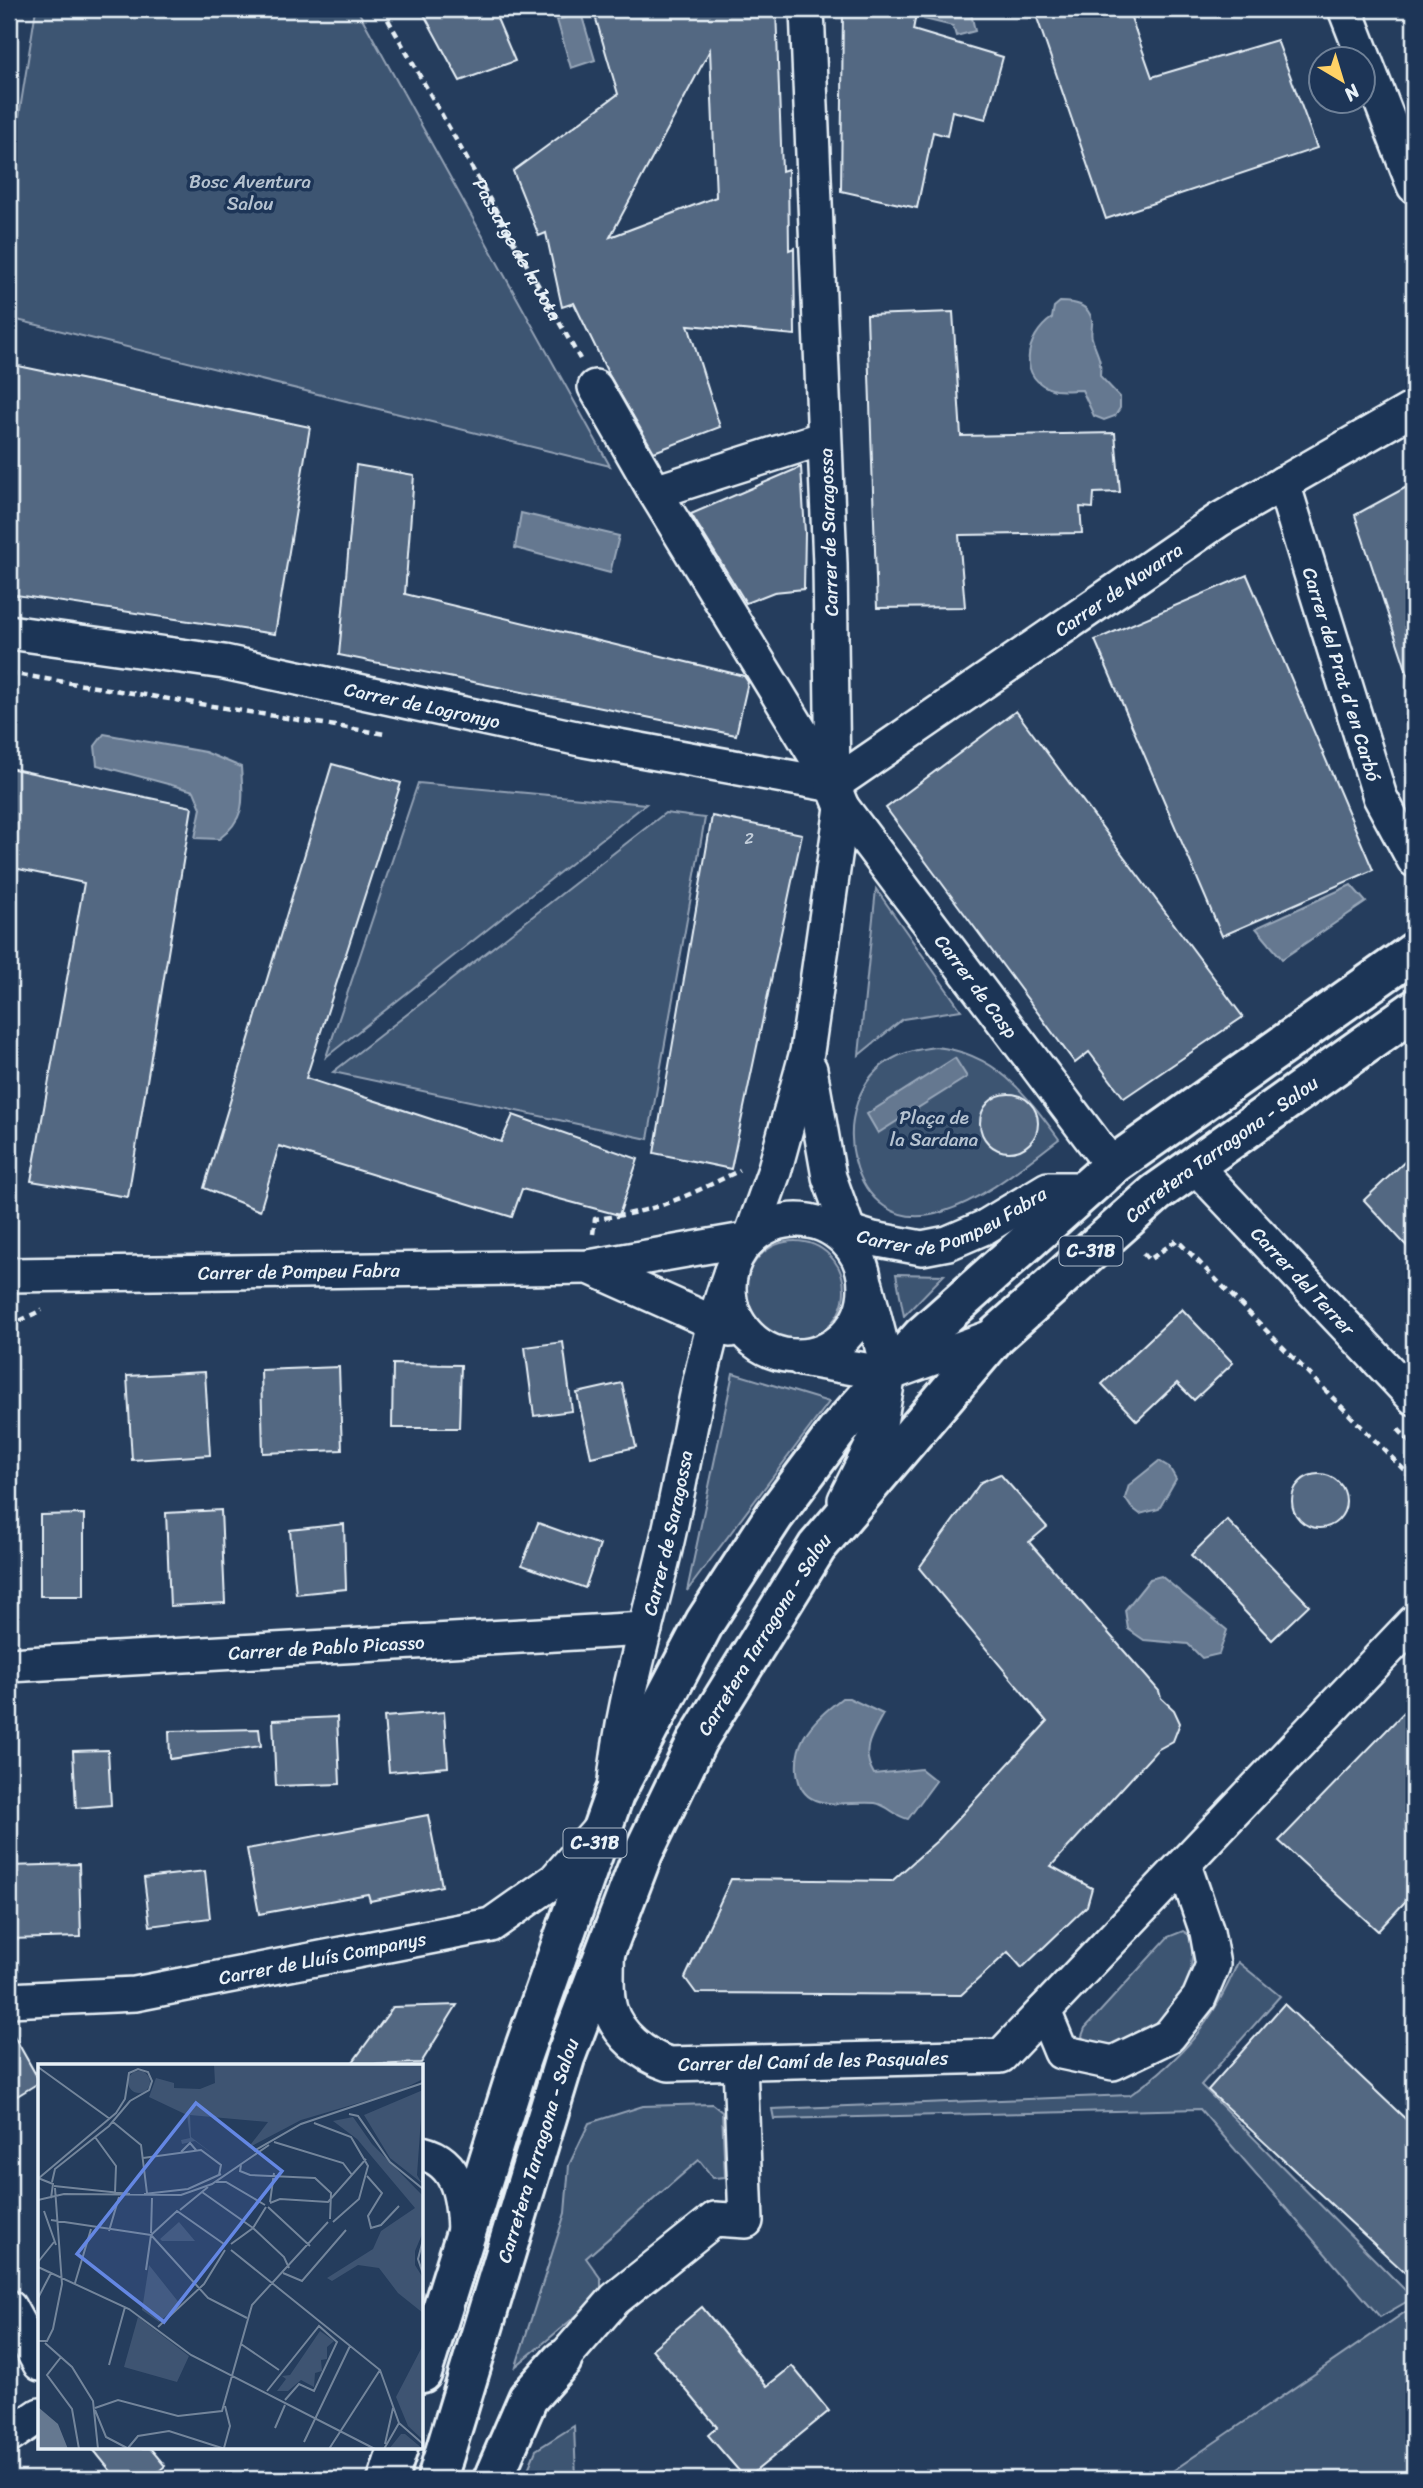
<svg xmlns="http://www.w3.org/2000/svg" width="1423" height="2488" viewBox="0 0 1423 2488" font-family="Sriracha,sans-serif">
  <rect width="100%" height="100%" fill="#253d5d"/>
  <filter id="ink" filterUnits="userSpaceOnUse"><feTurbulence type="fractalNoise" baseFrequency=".0143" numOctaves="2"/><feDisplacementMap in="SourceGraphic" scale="14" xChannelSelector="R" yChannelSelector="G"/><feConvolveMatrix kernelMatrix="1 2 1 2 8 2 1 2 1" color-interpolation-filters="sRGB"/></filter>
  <g filter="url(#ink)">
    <g fill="#3e5472" stroke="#93a2b5" stroke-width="2">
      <polygon points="36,9 357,9 610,466 9,318 9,179"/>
      <polygon points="418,783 646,804 326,1057"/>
      <polygon points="665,813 705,818 648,1139 333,1072"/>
      <polygon points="876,889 961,1010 903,1019 859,1055"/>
      <path d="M935,1047C995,1052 1026,1094 1059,1139C1023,1166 986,1198 942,1212C847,1243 821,1095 894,1058C907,1051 922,1049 935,1047Z"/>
      <circle cx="795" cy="1290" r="49"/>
      <polygon points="896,1274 944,1275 904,1316"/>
      <polygon points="733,1373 829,1402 687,1591"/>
      <polygon points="1183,1931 1189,1935 1193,1945 1190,1979 1184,1992 1159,2024 1109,2048 1085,2043 1082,2036 1085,2028 1168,1937"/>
      <path d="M1238,1962L1280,1996L1201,2085L1413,2298L1380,2317L1200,2109L774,2119L772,2109L1130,2095C1183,2058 1213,2022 1238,1962Z"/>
      <polygon points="712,2104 722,2112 725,2177 713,2178 699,2160 586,2258 601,2279 601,2295 516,2366 565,2213 569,2165 589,2123 643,2106"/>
      <polygon points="1414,2306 1414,2479 1161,2479"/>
      <polygon points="574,2426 576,2479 524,2479 536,2450"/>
    </g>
    <g fill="#657890" stroke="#99a8ba" stroke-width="2">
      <polygon points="926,9 955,9 954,17 971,13 975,31 956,36 953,26 924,19"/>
      <polygon points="581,13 595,60 571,68 557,20"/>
      <path d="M1060,302C1075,302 1088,304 1092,320C1093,326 1090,332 1092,338C1096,354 1102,357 1100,376L1120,397V408L1115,416L1104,420L1094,416L1082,390C1074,390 1063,391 1055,390C1016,381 1025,336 1052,318L1054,307Z"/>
      <polygon points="521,513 619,536 610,573 515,548"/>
      <path d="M104,734L205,752L241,767C243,800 247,818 219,839L195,838L201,808L194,791L97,765L95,746Z"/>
      <polygon points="1351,885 1366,902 1282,959 1256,928"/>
      <polygon points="955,1058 967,1077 878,1133 867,1114"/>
      <polygon points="1159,1461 1169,1467 1176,1479 1159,1509 1140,1514 1131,1507 1125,1498 1129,1485"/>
      <polygon points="1161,1576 1227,1630 1219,1654 1202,1658 1188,1644 1144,1640 1128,1629 1125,1610 1150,1579"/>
      <path d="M842,1698H849L883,1714C871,1736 860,1751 874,1774L921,1769L936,1781L908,1819C894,1816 888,1805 875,1803C857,1801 832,1807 815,1800C792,1791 794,1755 804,1737C813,1721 828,1709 842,1698Z"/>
    </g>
    <g fill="#536782" stroke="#e8f1f8" stroke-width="2" fill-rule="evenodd">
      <polygon points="421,9 493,9 515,61 460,81"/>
      <path d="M593,9H776L782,171L788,169L789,250L794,248L795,335L688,325L720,427L654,452L609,375L574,303L562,307L546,233L539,236L513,171L618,94ZM710,50L716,197L610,237Z"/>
      <polygon points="843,9 917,9 913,30 1003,57 986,119 952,111 947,136 933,132 917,208 841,191"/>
      <polygon points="1034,9 1128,9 1152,77 1277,40 1317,148 1106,219"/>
      <polygon points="953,312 961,436 1115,433 1120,492 1094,493 1093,508 1080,507 1082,533 959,535 965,607 877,608 867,315"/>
      <polygon points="9,364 310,427 275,634 9,594"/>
      <polygon points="356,465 414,475 405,594 744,676 748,682 736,735 339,655"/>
      <polygon points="801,467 805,533 804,589 774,592 746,603 691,514"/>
      <polygon points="1414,483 1414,677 1409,678 1355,515"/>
      <polygon points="1247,575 1373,870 1222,936 1095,640"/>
      <polygon points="1016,711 1243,1017 1124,1098 1089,1052 1075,1063 886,808"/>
      <polygon points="332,764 401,783 306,1078 501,1142 513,1115 638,1159 619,1215 522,1189 512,1217 279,1146 260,1211 204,1188"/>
      <polygon points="9,768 192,807 128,1197 31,1181 84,883 9,867"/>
      <polygon points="712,816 802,834 731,1169 654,1153"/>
      <circle cx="1009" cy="1123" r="29"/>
      <polygon points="1414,1153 1414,1254 1364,1200"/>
      <polygon points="1182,1309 1233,1363 1194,1400 1177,1383 1137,1421 1102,1384"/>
      <polygon points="563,1342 572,1411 534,1416 525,1347"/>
      <polygon points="393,1364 461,1365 459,1428 392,1428"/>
      <polygon points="339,1367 342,1450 263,1453 261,1370"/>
      <polygon points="205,1372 210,1455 132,1460 127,1376"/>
      <polygon points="622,1383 636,1447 591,1457 577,1393"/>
      <polygon points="1000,1474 1047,1527 1029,1542 1159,1691 1161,1698 1174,1710 1180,1723 1173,1741 1157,1750 1051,1866 1092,1888 1087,1906 1022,1968 1008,1952 961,1995 696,1993 685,1978 731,1879 892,1881 939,1839 1047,1722 919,1568 981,1482"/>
      <circle cx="1319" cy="1501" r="27"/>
      <polygon points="221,1510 225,1603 170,1606 166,1513"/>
      <polygon points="84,1514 84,1596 40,1596 40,1515"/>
      <polygon points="1227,1520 1309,1605 1272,1640 1191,1555"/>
      <polygon points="538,1523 600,1545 585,1588 522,1565"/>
      <polygon points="344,1524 346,1589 296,1594 290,1530"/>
      <polygon points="1414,1702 1414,1892 1378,1931 1279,1841"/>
      <polygon points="444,1712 448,1767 389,1772 384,1717"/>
      <polygon points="337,1717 340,1784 276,1786 273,1720"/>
      <polygon points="259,1729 261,1746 170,1759 169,1731"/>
      <polygon points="108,1750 111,1805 76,1808 73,1751"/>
      <polygon points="428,1815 442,1886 370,1901 368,1894 259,1914 247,1849"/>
      <polygon points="79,1864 81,1937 10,1939 9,1866"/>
      <polygon points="205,1871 210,1918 150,1926 144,1878"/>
      <polygon points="1284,2004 1414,2127 1414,2281 1208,2090"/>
      <polygon points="457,2005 421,2063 350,2066 393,2007"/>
      <polygon points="9,2027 40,2082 9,2101"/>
      <polygon points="702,2307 767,2386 792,2366 829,2411 746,2479 708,2435 717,2427 652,2349"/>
      <polygon points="92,2448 150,2448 165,2466 150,2479 117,2479"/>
    </g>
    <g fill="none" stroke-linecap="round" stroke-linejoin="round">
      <g stroke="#e8f1f8" stroke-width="38">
        <g id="minor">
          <polyline points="1345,9 1414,186"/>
          <polyline points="595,387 655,492 832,783"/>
          <path id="s2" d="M1283,483L1380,797L1414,860"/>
          <polyline points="655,492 824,438"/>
          <path id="s3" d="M9,632L224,662L585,740L833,785"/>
          <path id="s4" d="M833,785L1219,520L1414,408"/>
          <path id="s5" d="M842,807L1112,1166"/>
          <polyline points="810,1069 829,1177 854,1246"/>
          <path id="s6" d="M1194,1165L1414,1398"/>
          <circle cx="797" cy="1288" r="68"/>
          <path id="s7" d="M830,1226L873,1239L922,1248L948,1243L985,1227L1048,1189H1087"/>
          <polyline points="589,1267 730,1330"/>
          <path id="s8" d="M9,1275L589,1267L750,1239L774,1172L807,1052L842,807L833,785L830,564L807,9"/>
          <polyline points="801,1359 889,1374 997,1335"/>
          <polyline points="845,1500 878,1434 889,1374 866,1285"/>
          <path id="s9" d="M9,1665L645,1629"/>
          <path id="s10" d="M614,1791C621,1705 648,1624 667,1541C688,1451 699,1358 731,1271"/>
          <path id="s11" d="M607,1952C608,1969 605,1992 610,2009C618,2035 644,2056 669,2064L1001,2056L1414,1622"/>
          <path id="s12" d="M9,2000L135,1994L491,1925L555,1880L598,1831"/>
          <polyline points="1044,2011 1061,2052 1113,2063 1169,2036 1199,1998 1213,1965 1207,1932 1184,1865"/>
          <path d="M422,2153C460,2162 463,2200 464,2232"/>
          <polyline points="9,2307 40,2364"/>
          <polyline points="562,2360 615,2299 715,2219 746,2221 740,2064"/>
          <polyline points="9,2436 40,2415"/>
        </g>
      </g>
      <g stroke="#e8f1f8" stroke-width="44">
        <g id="major">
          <polyline points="422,2373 520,2061 614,1795 705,1622 774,1516 838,1430 922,1336 1112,1166 1414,952"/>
          <path id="s13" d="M442,2462L565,2058L643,1853L697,1741L817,1547L997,1335L1156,1193L1414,1010"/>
          <polyline points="388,2479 398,2448"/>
        </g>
      </g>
      <g stroke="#e8f1f8" stroke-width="44">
        <g id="highway">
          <polyline points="437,2479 442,2462"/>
          <polyline points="493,2479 528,2398 562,2360"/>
        </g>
      </g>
      <g stroke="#e8f1f8" stroke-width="4.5" stroke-dasharray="7 5" stroke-linecap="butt">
        <path id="s1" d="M382,9L580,359"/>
        <polyline points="9,673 385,734"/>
        <path d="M593,1234L595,1219C656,1212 686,1197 740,1170"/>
        <polyline points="1143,1253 1149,1260 1177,1240 1414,1480"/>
        <polyline points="9,1326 42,1310"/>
        <polyline points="1398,1429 1414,1446"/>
      </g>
      <use href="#minor" stroke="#1d3557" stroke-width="33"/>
      <use href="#major" stroke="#1d3557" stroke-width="38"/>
      <use href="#highway" stroke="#1d3557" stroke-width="38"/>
    </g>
  </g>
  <g text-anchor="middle" stroke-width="7" stroke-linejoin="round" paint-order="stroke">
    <g font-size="16" fill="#c3ceda">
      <text x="749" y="844">2</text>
    </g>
    <g fill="#1d3557" stroke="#abb9c8" stroke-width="2">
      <rect x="1059.5" y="1236.5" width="63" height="29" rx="5"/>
      <rect x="563.5" y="1828.5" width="63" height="29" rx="5"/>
    </g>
    <g font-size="18" font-weight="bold" fill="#e8f1f8">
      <text x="1091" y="1257">C-31B</text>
      <text x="595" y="1849">C-31B</text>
    </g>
    <g font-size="19" fill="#b5c2d0" stroke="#1d3557">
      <text x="250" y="188">Bosc Aventura<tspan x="250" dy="22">Salou</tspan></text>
      <text x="934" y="1124">Plaça de<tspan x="934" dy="22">la Sardana</tspan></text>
    </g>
    <g font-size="19" fill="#e8f1f8" stroke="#1d3557">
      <text dy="7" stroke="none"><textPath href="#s1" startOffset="276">Passatge de la Jota</textPath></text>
      <text transform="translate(828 532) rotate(-92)" y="7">Carrer de Saragossa</text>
      <text dy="7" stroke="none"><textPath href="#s4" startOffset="346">Carrer de Navarra</textPath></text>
      <text dy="7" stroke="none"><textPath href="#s2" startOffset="200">Carrer del Prat d'en Carbó</textPath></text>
      <text dy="7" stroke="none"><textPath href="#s3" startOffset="420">Carrer de Logronyo</textPath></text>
      <text dy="7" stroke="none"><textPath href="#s5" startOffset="224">Carrer de Casp</textPath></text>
      <text dy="7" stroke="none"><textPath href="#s13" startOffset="1564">Carretera Tarragona - Salou</textPath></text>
      <text dy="7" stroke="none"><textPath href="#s7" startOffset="130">Carrer de Pompeu Fabra</textPath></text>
      <text dy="7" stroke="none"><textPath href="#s8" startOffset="290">Carrer de Pompeu Fabra</textPath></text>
      <text dy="7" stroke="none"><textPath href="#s6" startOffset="159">Carrer del Terrer</textPath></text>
      <text dy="7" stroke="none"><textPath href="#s10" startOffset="264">Carrer de Saragossa</textPath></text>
      <text dy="7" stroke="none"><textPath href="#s13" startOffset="892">Carretera Tarragona - Salou</textPath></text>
      <text dy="7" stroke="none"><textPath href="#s9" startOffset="318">Carrer de Pablo Picasso</textPath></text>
      <text dy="7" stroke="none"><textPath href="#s12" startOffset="317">Carrer de Lluís Companys</textPath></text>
      <text dy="7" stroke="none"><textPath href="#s11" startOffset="285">Carrer del Camí de les Pasquales</textPath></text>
      <text dy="7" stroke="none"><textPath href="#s13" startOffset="326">Carretera Tarragona - Salou</textPath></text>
    </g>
  </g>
  <g transform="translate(38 2064)">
    <rect width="385" height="385" fill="#253d5d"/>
    <path d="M176,0H385V15L361,27L263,56L210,84L230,58L152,51L153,73L179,93L157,77L144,80L143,76L152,74L149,51L111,33L118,14L136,19V24L162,25L177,19ZM90 18a11 11 0 1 1 22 0a11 11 0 1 1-22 0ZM385,26L379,111L383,118L385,90V120L352,94L326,51ZM315,53L334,80L385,132V168L377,187V201L385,214V249L360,229L341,204L320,201L294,217L289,214L335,185L343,167L377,144L319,75L295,57ZM141,158L157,177H124L122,175ZM111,201L142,240L121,258L104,246ZM100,253L151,292L139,318L86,303ZM282,267L296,277L289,283V295L283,296L284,307L277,309L276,323L263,316L250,327H239L248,315L244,312L252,311ZM385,281V376L370,362L358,333ZM363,370H367L385,385H351Z" fill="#3e5472"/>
    <path d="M0,343L20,360L30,385H0Z" fill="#657890"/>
    <path fill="none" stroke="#73859b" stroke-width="2" d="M0,3L72,55M311,50L320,52L352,98L385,125M75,58L103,81L109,129M276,59L313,73L330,102L321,135L295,158M57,73L78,102L77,129M236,78L305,99L314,111M216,87L263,60L385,19M143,88L152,79L158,86M105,94L163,86L183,101L181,111M203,101L202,107L212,111L277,114L293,129L292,155M329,112L344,129L330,152L333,164L343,161L361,142M0,114L15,120L13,134M1,114L78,49L87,35L91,9L100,5L110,8L114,17L111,26L92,37L71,62L17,105L14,118M178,118H188L227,141M16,122L92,130M164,128L215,164L246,193L251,204M106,130L150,125L183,110M0,136L26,130L143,131L174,120L231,81M232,138L236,109M232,139L242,135L290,138L328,95M230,143L272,182M142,146L170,123M6,147L18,181M13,156L113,171M71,167L81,133M113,169L114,134M113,171L170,234L209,254M113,171L139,147L186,180M385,176L380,195L385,210M193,180L215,164L228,143M193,186L342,306L361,359M0,198L16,178M0,203L91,245L153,291L337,385M108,206L113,171M245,209L264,217L308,166M37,219L53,165M0,234L13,209M120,263L166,220L187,186M0,277H9L15,265L24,220L17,124M7,279L34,303L55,337L60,385M203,280L241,306M23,293L9,311L34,345L41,385M71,301L87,243M229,327L281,262L299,278L276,327L261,320L247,336M57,344L80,336L140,352L184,347L214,241L290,158M57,346L68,373L91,385M237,364L247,341M266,378L312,282M347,380L355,344M90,384L100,372L131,367L187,385M186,384L192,362L187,342M291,385L342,306M346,385L361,359L385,380"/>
    <path fill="#6487e3" fill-opacity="0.15" stroke="#6487e3" stroke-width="3.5" d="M158,39L244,107L126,258L39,190Z"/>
    <rect width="385" height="385" fill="none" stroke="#e8f1f8" stroke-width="3.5"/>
  </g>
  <rect width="1423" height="2488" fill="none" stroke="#1d3557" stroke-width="35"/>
  <rect x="18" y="18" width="1388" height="2453" fill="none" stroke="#e8f1f8" stroke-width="2.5" filter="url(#ink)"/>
  <g transform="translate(1342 80) rotate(142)"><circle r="33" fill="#1d3557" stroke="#6e8097" stroke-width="2"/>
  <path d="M0-5L12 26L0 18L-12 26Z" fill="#ffd166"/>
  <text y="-10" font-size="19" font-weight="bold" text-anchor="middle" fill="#e8f1f8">N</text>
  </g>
</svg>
